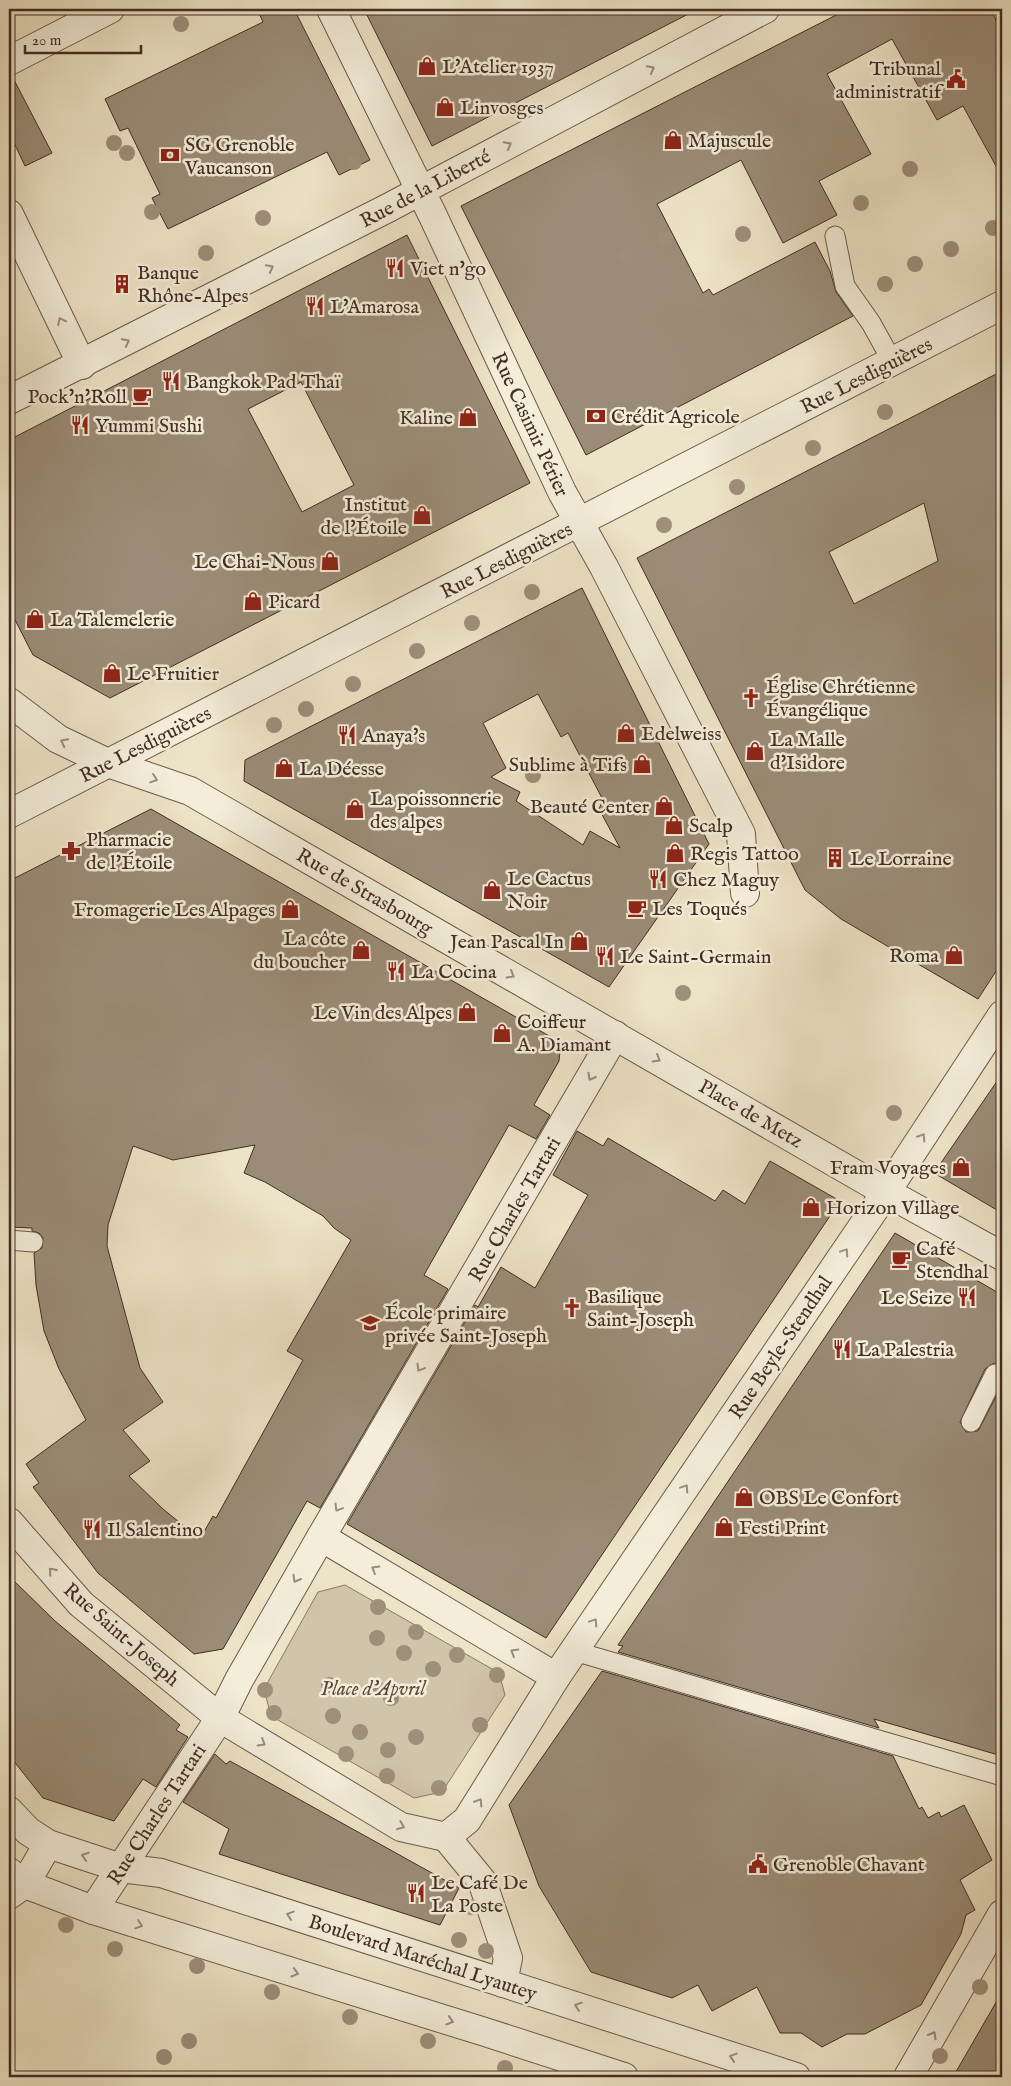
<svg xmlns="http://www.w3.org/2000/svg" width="1011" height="2086" viewBox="0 0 1011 2086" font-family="'IM FELL English',serif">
  <rect width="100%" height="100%" fill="#ede3c6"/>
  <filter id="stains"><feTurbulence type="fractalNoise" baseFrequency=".004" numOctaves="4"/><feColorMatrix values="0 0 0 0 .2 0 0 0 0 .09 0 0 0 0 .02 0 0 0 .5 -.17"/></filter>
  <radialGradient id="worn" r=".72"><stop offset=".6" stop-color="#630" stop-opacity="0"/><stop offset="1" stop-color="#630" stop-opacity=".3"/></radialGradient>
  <polygon fill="#d0c4aa" stroke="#897866" points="345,1585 499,1673 505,1695 442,1792 414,1798 271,1716 264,1689 318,1592"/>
  <g fill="#9b8c77" stroke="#422d22" fill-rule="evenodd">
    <polygon points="257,9 294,9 370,160 339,175 327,152 168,229 152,198 160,194 128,128 120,131 105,99 263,22"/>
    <polygon points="364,9 698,9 432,146"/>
    <polygon points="848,9 990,9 1002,31 1002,177 963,106 937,120 892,39 827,74 871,154 819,181 837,215 783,243 741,160 657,204 703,293 709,289 713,295 815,242 830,271 836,292 853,316 586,455 461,206"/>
    <polygon points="12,76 52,153 25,166 9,132 9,77"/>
    <path d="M407,235L530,483L110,698L33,655L9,608V440ZM301,382L354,485L302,512L248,409Z"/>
    <path d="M1002,371V962L978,999L841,919L805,890L637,558ZM924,503L938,561L854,604L829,552Z"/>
    <path d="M582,588L709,844L609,987L244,781L245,760ZM538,694L561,737L568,733L603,800L599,809L620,848L590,831L583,845L516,801L520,792L491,777L506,768L483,723Z"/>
    <path d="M151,809L551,1037L560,1051L559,1061L534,1105L550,1115L536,1139L509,1125L424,1275L448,1289L320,1508L307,1501L223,1649L194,1654L98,1573L33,1487L39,1483L26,1464L86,1420L59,1369L44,1331L36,1285L34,1253L42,1248L43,1238L39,1233L32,1231V1228L9,1227V881ZM255,1145L244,1173L265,1182L323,1216L334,1228L351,1240L287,1351L303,1360L216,1518L213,1516L200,1539L163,1509L129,1476L150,1461L123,1430L163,1402L140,1368L107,1246L108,1225L133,1146L173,1160Z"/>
    <polygon points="1002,1074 1002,1213 934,1173"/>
    <polygon points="577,1131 603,1146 608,1138 715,1201 723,1190 745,1204 770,1161 840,1201 546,1638 347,1524 475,1305 478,1307 501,1267 535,1288 588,1195 553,1175"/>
    <polygon points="895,1233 1002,1295 1002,1366 994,1363 985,1369 960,1422 966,1432 978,1431 1002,1385 1002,1756 874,1719 879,1728 618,1652 623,1646 618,1645"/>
    <polygon points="9,1576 55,1621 180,1725 176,1730 188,1737 156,1787 143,1779 114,1821 43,1798 9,1755"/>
    <polygon points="602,1671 893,1756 919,1809 922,1807 928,1818 939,1812 941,1817 964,1805 992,1860 960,1880 975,1910 966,1915 961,1934 921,2005 865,2034 847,2034 822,2047 801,2033 780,2033 757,1987 712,2011 698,1985 672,1998 591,1972 539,1886 509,1805"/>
    <polygon points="215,1754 226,1764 230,1761 459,1888 440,1925 219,1854 229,1829 183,1802"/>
    <polygon points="1002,1992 1002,2077 953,2077"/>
  </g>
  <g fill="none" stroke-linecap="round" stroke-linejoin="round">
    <g stroke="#6d5a4b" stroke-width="21">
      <g id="service">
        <polyline points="835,236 845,286 871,323 892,361"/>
        <polyline points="9,1240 33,1242"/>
        <polyline points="971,1422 995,1374"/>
        <polyline points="574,1651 1002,1776"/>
      </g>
    </g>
    <g stroke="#6d5a4b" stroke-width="30">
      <polyline id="pedestrian" points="446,1837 482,1881 508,1958 503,1983"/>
    </g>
    <g stroke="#6d5a4b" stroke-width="30">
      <g id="minor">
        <polyline points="331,9 433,216 562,492 604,567 741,834 745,893"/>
        <polyline points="9,61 110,9"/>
        <polyline points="9,214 82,365"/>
        <polyline points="9,400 386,209 765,9"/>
        <polyline points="9,702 58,739 108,763 190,791 886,1192 1002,1256"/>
        <polyline points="9,814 1002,305"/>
        <polyline points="9,1522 81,1604 220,1718 401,1827 446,1837 467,1820 556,1677 886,1192 1002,1015"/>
        <polyline points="321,1537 556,1677"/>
        <polyline points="9,1811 28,1831 48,1844 121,1868 161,1873 796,2077"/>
        <polyline points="9,1872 25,1884 93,1910 485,2032 624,2077"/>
        <polyline points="9,1895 25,1884 48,1844"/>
        <polyline points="93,1910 220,1718 239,1680 321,1537 615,1035"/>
        <polyline points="908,2077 1002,1914"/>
      </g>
    </g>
    <use href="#service" stroke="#f3edda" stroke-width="19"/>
    <use href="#pedestrian" stroke="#f3edda" stroke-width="28"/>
    <use href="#minor" stroke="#f3edda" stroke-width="28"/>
  </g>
  <g fill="#9e8f7b">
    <circle cx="181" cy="24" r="8"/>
    <circle cx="114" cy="143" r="8"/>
    <circle cx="127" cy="153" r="8"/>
    <circle cx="354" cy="162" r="8"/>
    <circle cx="910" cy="169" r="8"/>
    <circle cx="861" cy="203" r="8"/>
    <circle cx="152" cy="212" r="8"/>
    <circle cx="263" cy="218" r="8"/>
    <circle cx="993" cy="228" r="8"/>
    <circle cx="743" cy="234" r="8"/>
    <circle cx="665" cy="239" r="8"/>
    <circle cx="951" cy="249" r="8"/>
    <circle cx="206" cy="253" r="8"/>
    <circle cx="626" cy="256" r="8"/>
    <circle cx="915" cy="264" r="8"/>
    <circle cx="885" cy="284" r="8"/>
    <circle cx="885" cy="412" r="8"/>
    <circle cx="813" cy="448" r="8"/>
    <circle cx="737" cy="487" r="8"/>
    <circle cx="664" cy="525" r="8"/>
    <circle cx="532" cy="592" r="8"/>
    <circle cx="472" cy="623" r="8"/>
    <circle cx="417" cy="651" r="8"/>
    <circle cx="353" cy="684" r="8"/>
    <circle cx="306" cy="709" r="8"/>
    <circle cx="274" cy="725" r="8"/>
    <circle cx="533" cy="775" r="8"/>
    <circle cx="683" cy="993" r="8"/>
    <circle cx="894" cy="1113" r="8"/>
    <circle cx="378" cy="1607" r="8"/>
    <circle cx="416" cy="1632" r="8"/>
    <circle cx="377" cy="1638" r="8"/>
    <circle cx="404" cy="1653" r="8"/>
    <circle cx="457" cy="1655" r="8"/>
    <circle cx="433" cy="1669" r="8"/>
    <circle cx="497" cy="1675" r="8"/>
    <circle cx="329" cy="1685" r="8"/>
    <circle cx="377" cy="1689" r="8"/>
    <circle cx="265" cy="1690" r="8"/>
    <circle cx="391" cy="1698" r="8"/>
    <circle cx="274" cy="1713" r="8"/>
    <circle cx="333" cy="1716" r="8"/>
    <circle cx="480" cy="1725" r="8"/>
    <circle cx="360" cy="1732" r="8"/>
    <circle cx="416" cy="1737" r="8"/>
    <circle cx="388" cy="1750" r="8"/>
    <circle cx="346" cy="1754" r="8"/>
    <circle cx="387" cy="1776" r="8"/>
    <circle cx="439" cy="1788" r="8"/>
    <circle cx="471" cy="1907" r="8"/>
    <circle cx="66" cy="1925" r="8"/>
    <circle cx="459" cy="1940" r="8"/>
    <circle cx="115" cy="1949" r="8"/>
    <circle cx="486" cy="1951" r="8"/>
    <circle cx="197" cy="1966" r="8"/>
    <circle cx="980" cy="1987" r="8"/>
    <circle cx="272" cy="1992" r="8"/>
    <circle cx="350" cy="2017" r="8"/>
    <circle cx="189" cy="2041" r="8"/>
    <circle cx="428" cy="2041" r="8"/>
    <circle cx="940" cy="2056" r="8"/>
    <circle cx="164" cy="2057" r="8"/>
    <circle cx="505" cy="2068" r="8"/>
  </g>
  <defs><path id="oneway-chevron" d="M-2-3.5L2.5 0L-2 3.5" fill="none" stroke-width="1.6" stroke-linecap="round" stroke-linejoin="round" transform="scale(1.25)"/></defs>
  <g stroke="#9a8d7e">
    <use href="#oneway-chevron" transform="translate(651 69) rotate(-28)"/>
    <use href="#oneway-chevron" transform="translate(508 145) rotate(-28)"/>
    <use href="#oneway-chevron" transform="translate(270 268) rotate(-27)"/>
    <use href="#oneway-chevron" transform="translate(61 321) rotate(-116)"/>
    <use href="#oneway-chevron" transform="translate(126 342) rotate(-27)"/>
    <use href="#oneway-chevron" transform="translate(64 742) rotate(-153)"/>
    <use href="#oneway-chevron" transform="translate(154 779) rotate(19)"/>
    <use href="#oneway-chevron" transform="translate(511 975) rotate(30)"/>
    <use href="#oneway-chevron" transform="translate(657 1059) rotate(30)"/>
    <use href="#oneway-chevron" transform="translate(591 1077) rotate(120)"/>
    <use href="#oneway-chevron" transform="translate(922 1137) rotate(-57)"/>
    <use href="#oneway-chevron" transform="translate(845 1252) rotate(-56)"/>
    <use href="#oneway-chevron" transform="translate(420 1368) rotate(121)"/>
    <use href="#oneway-chevron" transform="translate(685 1488) rotate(-56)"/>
    <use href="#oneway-chevron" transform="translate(338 1508) rotate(121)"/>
    <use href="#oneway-chevron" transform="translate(375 1569) rotate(-149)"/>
    <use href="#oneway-chevron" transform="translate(52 1571) rotate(-131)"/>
    <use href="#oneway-chevron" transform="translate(296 1579) rotate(120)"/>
    <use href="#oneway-chevron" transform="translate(594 1622) rotate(-56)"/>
    <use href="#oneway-chevron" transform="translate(514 1652) rotate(-149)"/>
    <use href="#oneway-chevron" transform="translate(262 1743) rotate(31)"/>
    <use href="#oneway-chevron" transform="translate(479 1802) rotate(-58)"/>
    <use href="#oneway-chevron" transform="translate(401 1826) rotate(22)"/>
    <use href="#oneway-chevron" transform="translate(85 1856) rotate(-162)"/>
    <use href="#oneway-chevron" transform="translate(290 1915) rotate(-162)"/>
    <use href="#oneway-chevron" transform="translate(139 1925) rotate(19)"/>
    <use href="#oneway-chevron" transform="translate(295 1973) rotate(17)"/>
    <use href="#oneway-chevron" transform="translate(578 2006) rotate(-162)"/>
    <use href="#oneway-chevron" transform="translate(450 2021) rotate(17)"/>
    <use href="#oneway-chevron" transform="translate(933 2035) rotate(-60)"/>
    <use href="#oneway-chevron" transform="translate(733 2057) rotate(-162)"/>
  </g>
  <defs>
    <g id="shop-bare" transform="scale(1.5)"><path d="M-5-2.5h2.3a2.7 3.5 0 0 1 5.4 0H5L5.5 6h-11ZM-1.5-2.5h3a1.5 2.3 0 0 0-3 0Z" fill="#8f2418" stroke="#f3edda" stroke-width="2.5" paint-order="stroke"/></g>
    <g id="civic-bare" transform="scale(1.5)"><path d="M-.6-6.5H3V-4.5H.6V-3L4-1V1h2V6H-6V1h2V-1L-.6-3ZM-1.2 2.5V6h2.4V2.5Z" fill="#8f2418" stroke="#f3edda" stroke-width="2.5" paint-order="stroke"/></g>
    <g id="bank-bare" transform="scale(1.5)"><path d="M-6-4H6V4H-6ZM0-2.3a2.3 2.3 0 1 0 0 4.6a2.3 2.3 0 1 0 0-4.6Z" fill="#8f2418" stroke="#f3edda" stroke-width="2.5" paint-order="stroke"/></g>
    <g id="restaurant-bare" transform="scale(1.5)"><path d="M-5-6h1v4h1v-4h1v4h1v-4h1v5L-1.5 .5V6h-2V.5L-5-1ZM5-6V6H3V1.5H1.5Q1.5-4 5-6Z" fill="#8f2418" stroke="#f3edda" stroke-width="2.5" paint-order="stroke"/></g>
    <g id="building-bare" transform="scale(1.5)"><path d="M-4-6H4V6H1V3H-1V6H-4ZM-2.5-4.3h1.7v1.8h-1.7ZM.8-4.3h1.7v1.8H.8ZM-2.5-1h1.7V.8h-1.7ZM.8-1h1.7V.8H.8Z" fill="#8f2418" stroke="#f3edda" stroke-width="2.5" paint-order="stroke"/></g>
    <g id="cafe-bare" transform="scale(1.5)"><path d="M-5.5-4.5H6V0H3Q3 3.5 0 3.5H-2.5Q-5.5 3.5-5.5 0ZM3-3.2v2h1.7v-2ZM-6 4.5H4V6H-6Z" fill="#8f2418" stroke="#f3edda" stroke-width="2.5" paint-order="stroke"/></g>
    <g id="church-bare" transform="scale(1.5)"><path d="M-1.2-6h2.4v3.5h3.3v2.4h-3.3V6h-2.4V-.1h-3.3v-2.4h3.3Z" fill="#8f2418" stroke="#f3edda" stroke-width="2.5" paint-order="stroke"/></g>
    <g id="pharmacy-bare" transform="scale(1.5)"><path d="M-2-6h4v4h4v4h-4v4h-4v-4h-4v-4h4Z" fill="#8f2418" stroke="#f3edda" stroke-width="2.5" paint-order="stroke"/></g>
    <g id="school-bare" transform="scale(1.5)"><path d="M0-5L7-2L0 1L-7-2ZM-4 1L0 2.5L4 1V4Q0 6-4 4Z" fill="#8f2418" stroke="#f3edda" stroke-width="2.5" paint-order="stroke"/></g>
  </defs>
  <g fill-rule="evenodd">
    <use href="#shop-bare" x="427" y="66"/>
    <use href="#civic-bare" x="956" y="79"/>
    <use href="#shop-bare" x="445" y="107"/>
    <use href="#shop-bare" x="673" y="140"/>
    <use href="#bank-bare" x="170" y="155"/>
    <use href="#restaurant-bare" x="395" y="268"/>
    <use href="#building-bare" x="122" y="284"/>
    <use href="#restaurant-bare" x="315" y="306"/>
    <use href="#restaurant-bare" x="171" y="381"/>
    <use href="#cafe-bare" x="142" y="396"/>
    <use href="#bank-bare" x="596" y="416"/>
    <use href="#shop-bare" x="468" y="417"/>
    <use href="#restaurant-bare" x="80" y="425"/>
    <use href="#shop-bare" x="422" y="515"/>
    <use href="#shop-bare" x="330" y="561"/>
    <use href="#shop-bare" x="253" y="601"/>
    <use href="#shop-bare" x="35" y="619"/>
    <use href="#shop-bare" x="112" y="673"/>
    <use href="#church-bare" x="751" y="698"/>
    <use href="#shop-bare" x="626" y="733"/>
    <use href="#restaurant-bare" x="347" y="735"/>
    <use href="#shop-bare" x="755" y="751"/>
    <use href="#shop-bare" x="642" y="764"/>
    <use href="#shop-bare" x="284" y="768"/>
    <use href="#shop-bare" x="664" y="806"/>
    <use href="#shop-bare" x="355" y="809"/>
    <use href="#shop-bare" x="674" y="825"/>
    <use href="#pharmacy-bare" x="71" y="851"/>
    <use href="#shop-bare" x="675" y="853"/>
    <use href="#building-bare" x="835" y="858"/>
    <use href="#restaurant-bare" x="658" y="879"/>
    <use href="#shop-bare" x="492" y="890"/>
    <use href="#cafe-bare" x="637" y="908"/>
    <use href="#shop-bare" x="290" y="909"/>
    <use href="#shop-bare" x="579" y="941"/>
    <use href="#shop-bare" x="361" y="950"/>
    <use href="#shop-bare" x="954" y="955"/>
    <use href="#restaurant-bare" x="605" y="956"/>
    <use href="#restaurant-bare" x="396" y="971"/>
    <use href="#shop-bare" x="467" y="1012"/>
    <use href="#shop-bare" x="502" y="1033"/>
    <use href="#shop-bare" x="961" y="1167"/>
    <use href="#shop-bare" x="811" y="1207"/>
    <use href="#cafe-bare" x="901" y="1259"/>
    <use href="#restaurant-bare" x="967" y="1297"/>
    <use href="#church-bare" x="572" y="1308"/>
    <use href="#school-bare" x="370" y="1323"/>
    <use href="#restaurant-bare" x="842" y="1349"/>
    <use href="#shop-bare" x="744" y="1497"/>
    <use href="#shop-bare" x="724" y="1527"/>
    <use href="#restaurant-bare" x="92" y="1529"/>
    <use href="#civic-bare" x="758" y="1864"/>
    <use href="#restaurant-bare" x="416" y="1893"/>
  </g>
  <g text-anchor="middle" stroke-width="5" stroke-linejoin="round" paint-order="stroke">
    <g font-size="20" fill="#422d22" stroke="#f3edda" text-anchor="start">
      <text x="442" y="73">L'Atelier 1937</text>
      <text x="941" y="75" text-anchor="end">Tribunal<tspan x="941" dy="23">administratif</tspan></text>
      <text x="460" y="114">Linvosges</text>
      <text x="688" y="147">Majuscule</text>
      <text x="185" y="151">SG Grenoble<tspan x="185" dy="23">Vaucanson</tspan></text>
      <text x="410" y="275">Viet n'go</text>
      <text x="137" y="279">Banque<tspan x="137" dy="23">Rhône-Alpes</tspan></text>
      <text x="330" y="313">L'Amarosa</text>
      <text x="186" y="388">Bangkok Pad Thaï</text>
      <text x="127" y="403" text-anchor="end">Pock'n'Roll</text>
      <text x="611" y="423">Crédit Agricole</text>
      <text x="453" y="424" text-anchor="end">Kaline</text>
      <text x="95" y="432">Yummi Sushi</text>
      <text x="407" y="511" text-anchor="end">Institut<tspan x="407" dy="23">de l'Étoile</tspan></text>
      <text x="315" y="568" text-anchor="end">Le Chai-Nous</text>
      <text x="268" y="608">Picard</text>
      <text x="50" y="626">La Talemelerie</text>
      <text x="127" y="680">Le Fruitier</text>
      <text x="766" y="693">Église Chrétienne<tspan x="766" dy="23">Évangélique</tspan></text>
      <text x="641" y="740">Edelweiss</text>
      <text x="362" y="742">Anaya's</text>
      <text x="770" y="746">La Malle<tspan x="770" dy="23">d'Isidore</tspan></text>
      <text x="627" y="771" text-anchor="end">Sublime à Tifs</text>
      <text x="299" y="775">La Déesse</text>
      <text x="370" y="805">La poissonnerie<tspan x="370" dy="23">des alpes</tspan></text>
      <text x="649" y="813" text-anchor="end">Beauté Center</text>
      <text x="689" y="832">Scalp</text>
      <text x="86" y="846">Pharmacie<tspan x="86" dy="23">de l'Étoile</tspan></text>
      <text x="690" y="860">Regis Tattoo</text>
      <text x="850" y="865">Le Lorraine</text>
      <text x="507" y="885">Le Cactus<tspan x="507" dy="23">Noir</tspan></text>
      <text x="673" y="886">Chez Maguy</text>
      <text x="652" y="915">Les Toqués</text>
      <text x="275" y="916" text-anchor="end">Fromagerie Les Alpages</text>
      <text x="346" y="945" text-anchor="end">La côte<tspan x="346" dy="23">du boucher</tspan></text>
      <text x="564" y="948" text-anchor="end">Jean Pascal In</text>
      <text x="939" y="962" text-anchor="end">Roma</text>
      <text x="620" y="963">Le Saint-Germain</text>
      <text x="411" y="978">La Cocina</text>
      <text x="452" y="1019" text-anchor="end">Le Vin des Alpes</text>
      <text x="517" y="1028">Coiffeur<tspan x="517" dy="23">A. Diamant</tspan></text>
      <text x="946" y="1174" text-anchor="end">Fram Voyages</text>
      <text x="826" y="1214">Horizon Village</text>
      <text x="916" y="1255">Café<tspan x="916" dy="23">Stendhal</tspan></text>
      <text x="587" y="1303">Basilique<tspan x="587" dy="23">Saint-Joseph</tspan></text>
      <text x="952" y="1304" text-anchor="end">Le Seize</text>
      <text x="385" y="1319">École primaire<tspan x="385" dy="23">privée Saint-Joseph</tspan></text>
      <text x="857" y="1356">La Palestria</text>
      <text x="759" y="1504">OBS Le Confort</text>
      <text x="739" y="1534">Festi Print</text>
      <text x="107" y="1536">Il Salentino</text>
      <text x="773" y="1871">Grenoble Chavant</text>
      <text x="431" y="1889">Le Café De<tspan x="431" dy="23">La Poste</tspan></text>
    </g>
    <g font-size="20" fill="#422d22" stroke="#f3edda">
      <text transform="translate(425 188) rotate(-28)" y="7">Rue de la Liberté</text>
      <text transform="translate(866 375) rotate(-27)" y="7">Rue Lesdiguières</text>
      <text transform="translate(531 424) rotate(65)" y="7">Rue Casimir Périer</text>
      <text transform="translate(506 560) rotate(-27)" y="7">Rue Lesdiguières</text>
      <text transform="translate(145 744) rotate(-27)" y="7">Rue Lesdiguières</text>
      <text transform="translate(365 891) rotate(30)" y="7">Rue de Strasbourg</text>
      <text transform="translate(751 1113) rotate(30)" y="7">Place de Metz</text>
      <text transform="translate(514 1209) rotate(-60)" y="7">Rue Charles Tartari</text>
      <text transform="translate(780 1347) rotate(-56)" y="7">Rue Beyle-Stendhal</text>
      <text transform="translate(122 1634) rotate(41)" y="7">Rue Saint-Joseph</text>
      <text transform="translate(156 1814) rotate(-57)" y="7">Rue Charles Tartari</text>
      <text transform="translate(423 1957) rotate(18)" y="7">Boulevard Maréchal Lyautey</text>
    </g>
    <g font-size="20" font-style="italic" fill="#5e4b3d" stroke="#f3edda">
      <text x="373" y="1695">Place d'Apvril</text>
    </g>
  </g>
  <rect width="1011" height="2086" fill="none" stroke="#ede3c6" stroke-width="30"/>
  <rect x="10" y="10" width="991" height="2066" fill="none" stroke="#422d22" stroke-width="2.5"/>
  <rect x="15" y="15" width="981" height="2056" fill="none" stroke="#422d22"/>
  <path d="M25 45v8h116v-8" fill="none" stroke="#422d22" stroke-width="2.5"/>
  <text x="32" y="45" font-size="15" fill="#422d22" stroke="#f3edda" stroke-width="4" paint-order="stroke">20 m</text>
  <rect width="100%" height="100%" filter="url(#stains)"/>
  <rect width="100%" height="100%" fill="url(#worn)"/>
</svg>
